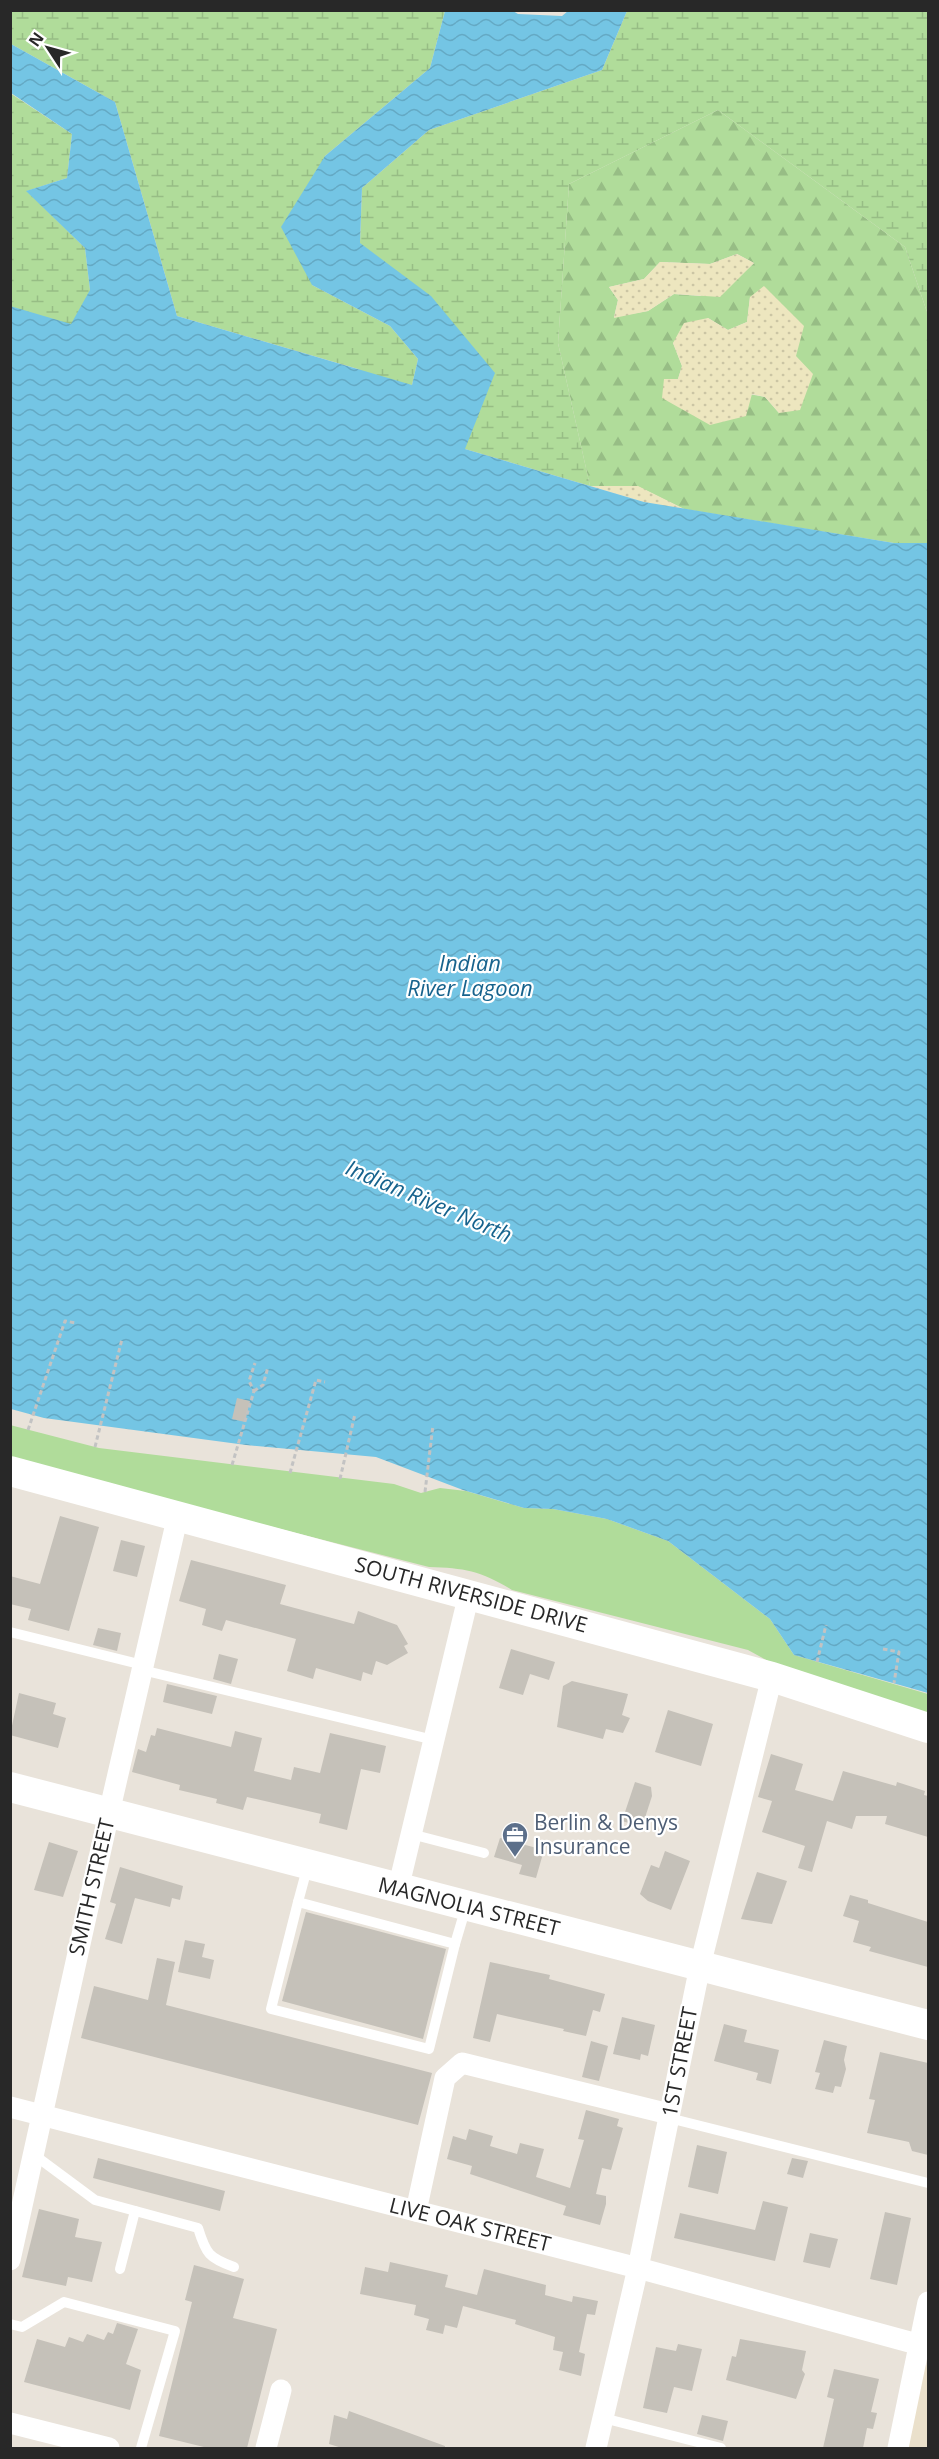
<svg xmlns="http://www.w3.org/2000/svg" width="939" height="2459" viewBox="0 0 939 2459" font-family="'Open Sans',sans-serif">
  <defs>
    <pattern id="forest-firs" width="22" height="20" patternUnits="userSpaceOnUse" patternTransform="scale(1.5)"><rect width="22" height="20" fill="#b0dc9a"/><path d="M5 1l3.5 6h-7zM16 11l3.5 6h-7z" fill="#97bd85"/></pattern>
    <pattern id="wetland-marsh" width="20" height="14" patternUnits="userSpaceOnUse" patternTransform="scale(1.5)"><rect width="20" height="14" fill="#b0dc9a"/><path d="M1 5h8M5 5V1M11 12h8M15 12V8" fill="none" stroke="#97bd85"/></pattern>
    <pattern id="sand-dots" width="8" height="8" patternUnits="userSpaceOnUse" patternTransform="scale(1.5)"><rect width="8" height="8" fill="#ede6bf"/><path d="M2 2h.1M6 6h.1" fill="none" stroke="#cbc5a4" stroke-width="1.8" stroke-linecap="round"/></pattern>
    <pattern id="water-waves" width="16" height="10" patternUnits="userSpaceOnUse" patternTransform="scale(1.5)"><rect width="16" height="10" fill="#74c5e4"/><path d="M0 5q4-4 8 0t8 0" fill="none" stroke="#64a9c4"/></pattern>
  </defs>
  <rect width="100%" height="100%" fill="#e9e3da"/>
  <polygon fill="#eae0cb" points="928,2364 928,2448 907,2448 924,2367"/>
  <path fill="#b0dc9a" d="M10,1425L99,1448L394,1484L421,1493L440,1488L466,1491L524,1508L553,1509L607,1519L668,1541L770,1619L794,1655L928,1694V1721L770,1662L748,1650L512,1590C481,1571 465,1568 429,1567L11,1460Z"/>
  <path fill="url(#forest-firs)" fill-rule="evenodd" d="M718,110L905,247L928,315V543H894L684,509L637,486H590L558,343L569,184ZM737,254L754,263L740,276L700,296L674,294L648,311L614,317L618,300L609,287L644,279L660,262L710,264ZM750,297L796,356L779,413L765,397L664,379H678L682,366L673,343L708,318L728,330L747,322Z"/>
  <g fill="url(#wetland-marsh)">
    <polygon points="11,11 445,11 430,68 325,156 312,285 390,326 418,359 412,385 373,379 358,369 177,316 115,102 11,44"/>
    <polygon points="627,11 928,11 928,315 905,247 718,110 569,184 558,343 590,486 465,449 360,243 362,188 429,130 602,70"/>
    <polygon points="10,93 72,134 67,178 27,191 85,248 90,290 99,316 47,333 11,323"/>
  </g>
  <g fill="url(#sand-dots)">
    <polygon points="737,254 754,263 720,297 674,294 648,311 614,318 618,300 609,287 644,279 660,262 710,264"/>
    <polygon points="764,286 804,326 796,356 813,374 800,410 779,413 765,397 752,394 746,416 710,425 662,398 664,379 678,379 682,366 673,343 684,323 708,318 728,330 747,322 750,297"/>
    <polygon points="590,486 638,486 684,509 644,502"/>
  </g>
  <polygon fill="url(#water-waves)" points="445,11 513,11 518,14 562,16 568,11 627,11 602,70 429,130 362,188 360,243 431,296 495,373 465,449 644,502 894,543 928,543 928,1693 794,1655 770,1619 668,1541 607,1519 553,1509 524,1508 463,1490 376,1457 246,1445 44,1418 11,1409 10,306 71,324 90,290 85,248 26,191 67,178 72,134 11,93 11,44 115,102 177,316 412,385 418,359 390,326 312,285 281,227 325,156 430,68"/>
  <g fill="#c5c1b9">
    <polygon points="237,1398 250,1401 245,1422 232,1419"/>
    <polygon points="60,1516 99,1527 69,1631 28,1620 31,1609 10,1604 10,1576 40,1584"/>
    <polygon points="121,1540 145,1546 137,1577 113,1571"/>
    <polygon points="191,1560 286,1585 280,1604 354,1624 358,1611 397,1625 408,1644 404,1646 408,1653 387,1665 376,1661 372,1675 363,1672 361,1681 316,1668 313,1679 287,1671 296,1639 226,1620 222,1631 202,1625 206,1609 179,1601"/>
    <polygon points="98,1628 121,1633 117,1651 93,1645"/>
    <polygon points="511,1649 555,1662 549,1680 530,1674 523,1695 499,1688"/>
    <polygon points="219,1654 238,1659 231,1684 213,1679"/>
    <polygon points="572,1681 628,1694 622,1715 630,1718 623,1733 606,1729 603,1739 557,1727 563,1686"/>
    <polygon points="167,1684 217,1696 212,1714 163,1702"/>
    <polygon points="19,1693 56,1703 53,1714 66,1718 58,1748 10,1735"/>
    <polygon points="668,1710 713,1724 701,1766 655,1752"/>
    <polygon points="157,1728 231,1747 235,1731 262,1738 254,1771 291,1780 294,1767 320,1773 330,1733 386,1746 380,1773 361,1769 347,1830 319,1823 321,1814 247,1797 243,1810 216,1803 217,1799 179,1790 180,1785 132,1772 138,1749 146,1752 151,1735 155,1736"/>
    <polygon points="771,1754 803,1764 795,1790 833,1801 843,1771 896,1786 897,1782 925,1791 924,1795 928,1796 928,1837 885,1824 887,1816 856,1816 852,1829 827,1821 812,1872 798,1868 805,1846 762,1832 772,1801 758,1797"/>
    <polygon points="635,1782 651,1787 652,1796 642,1827 622,1821"/>
    <polygon points="500,1838 544,1850 536,1878 519,1874 522,1865 494,1857"/>
    <polygon points="49,1842 78,1851 63,1897 34,1890"/>
    <polygon points="665,1851 690,1861 671,1910 648,1901 640,1894 651,1865 659,1868"/>
    <polygon points="120,1867 183,1886 180,1900 172,1898 170,1907 135,1898 122,1944 105,1939 116,1904 110,1902"/>
    <polygon points="757,1872 787,1881 772,1924 741,1919"/>
    <polygon points="850,1895 868,1900 868,1903 928,1922 928,1967 869,1951 871,1947 853,1942 859,1921 843,1916"/>
    <polygon points="306,1912 446,1949 423,2039 282,2001"/>
    <polygon points="185,1940 205,1944 202,1957 214,1960 210,1979 178,1972"/>
    <polygon points="157,1958 175,1962 166,2005 432,2073 418,2125 81,2038 94,1986 148,2000"/>
    <polygon points="490,1962 550,1975 549,1979 605,1994 600,2012 593,2010 586,2036 563,2031 564,2029 497,2014 490,2042 473,2038"/>
    <polygon points="622,2017 655,2025 648,2056 641,2054 640,2060 613,2054"/>
    <polygon points="724,2024 747,2030 744,2042 779,2050 771,2084 756,2080 758,2073 714,2061"/>
    <polygon points="824,2040 847,2046 844,2060 846,2069 841,2087 835,2086 833,2093 815,2089 820,2073 815,2072"/>
    <polygon points="591,2041 608,2046 599,2081 582,2077"/>
    <polygon points="880,2052 928,2063 928,2155 912,2151 909,2142 867,2133 875,2100 869,2099"/>
    <polygon points="586,2110 619,2119 617,2126 623,2128 611,2170 602,2168 596,2194 606,2196 606,2204 600,2225 563,2215 566,2206 470,2174 472,2166 447,2159 453,2136 466,2140 469,2129 493,2136 490,2146 517,2154 520,2143 544,2149 536,2177 570,2188 584,2140 578,2139"/>
    <polygon points="697,2145 727,2152 718,2194 688,2187"/>
    <polygon points="98,2158 225,2191 220,2211 93,2178"/>
    <polygon points="792,2158 808,2161 803,2178 787,2174"/>
    <polygon points="763,2201 788,2207 775,2261 674,2238 680,2213 755,2230"/>
    <polygon points="39,2209 79,2219 75,2237 102,2242 92,2282 68,2277 66,2286 22,2277"/>
    <polygon points="885,2212 911,2218 897,2285 870,2279"/>
    <polygon points="810,2233 838,2239 830,2268 803,2262"/>
    <polygon points="390,2262 448,2275 445,2287 477,2295 484,2269 546,2285 545,2295 572,2302 573,2296 598,2301 595,2315 587,2314 579,2352 585,2354 581,2376 559,2370 563,2352 553,2350 555,2337 515,2324 516,2320 463,2306 457,2328 445,2325 443,2334 426,2330 429,2319 414,2315 416,2305 360,2294 365,2267 388,2272"/>
    <polygon points="194,2265 244,2279 233,2318 277,2329 247,2448 208,2448 159,2436 192,2302 185,2300"/>
    <polygon points="117,2323 138,2329 126,2364 141,2370 130,2410 24,2382 37,2339 65,2347 69,2337 83,2342 87,2334 104,2340 108,2332 113,2334"/>
    <polygon points="740,2339 806,2351 802,2370 805,2374 796,2399 726,2380 732,2356 736,2357"/>
    <polygon points="678,2344 702,2349 692,2391 674,2387 667,2413 643,2408 656,2347 676,2351"/>
    <polygon points="834,2369 879,2379 871,2412 877,2413 873,2429 867,2428 863,2448 823,2448 834,2399 827,2397"/>
    <polygon points="349,2411 445,2446 445,2448 342,2448 329,2444 334,2415 347,2419"/>
    <polygon points="702,2415 728,2421 723,2441 697,2434"/>
  </g>
  <g fill="none" stroke-linecap="round" stroke-linejoin="round">
    <g stroke="#c3c3c3" stroke-width="3" stroke-dasharray="4.5 3" stroke-linecap="butt">
      <polyline points="254,1391 263,1385 268,1367"/>
      <polyline points="28,1430 65,1321 76,1323"/>
      <polyline points="95,1447 122,1339"/>
      <polyline points="232,1465 254,1391 249,1381 255,1363"/>
      <polyline points="290,1473 316,1380 325,1382"/>
      <polyline points="340,1479 355,1414"/>
      <polyline points="425,1492 433,1425"/>
      <polyline points="883,1649 899,1652 894,1683"/>
      <polyline points="817,1662 826,1625"/>
    </g>
    <g stroke="#fff" stroke-width="10">
      <polyline points="10,1632 143,1665"/>
      <polyline points="142,1670 434,1740"/>
      <polyline points="411,1834 484,1853"/>
      <polyline points="308,1865 298,1902 455,1944 466,1907"/>
      <polyline points="298,1902 271,2009 429,2049 455,1944"/>
      <polyline points="669,2118 928,2183"/>
      <path d="M33,2154L95,2200L198,2228C206,2254 209,2258 234,2267"/>
      <polyline points="120,2269 135,2211"/>
      <polyline points="10,2324 22,2327 64,2302 175,2331 141,2448"/>
      <polyline points="603,2418 721,2448"/>
    </g>
    <g stroke="#fff" stroke-width="21">
      <polyline points="398,1889 469,1594"/>
      <polyline points="10,2107 638,2268 928,2347"/>
      <polyline points="416,2211 445,2078 462,2063 669,2114"/>
      <polyline points="10,2260 109,1813 178,1515"/>
      <polyline points="10,2423 109,2448"/>
      <polyline points="266,2448 281,2390"/>
      <polyline points="596,2448 638,2268 700,1966 772,1677"/>
      <polyline points="898,2448 928,2302"/>
    </g>
    <g stroke="#fff" stroke-width="30">
      <polyline points="10,1471 772,1677 928,1728"/>
      <polyline points="10,1787 928,2025"/>
    </g>
  </g>
  <defs>
    <g id="office-pin" transform="scale(1.35)"><path d="M0 17L-7.5 6A9.5 9.5 0 1 1 7.5 6Z" fill="#5c6f8a" stroke="#fff"/><path d="M-6-3h4V-5.5h4V-3h4V5H-6ZM-1-4.5V-3h2v-1.5ZM-6 0V1H6V0Z" fill="#fff"/></g>
  </defs>
  <g fill-rule="evenodd">
    <use href="#office-pin" x="515" y="1835"/>
  </g>
  <g text-anchor="middle" stroke-width="4.5" stroke-linejoin="round" paint-order="stroke">
    <g font-size="21" fill="#282828" stroke="#fff">
      <text transform="translate(471 1595) rotate(15)" y="7">SOUTH RIVERSIDE DRIVE</text>
      <text transform="translate(92 1887) rotate(-77)" y="7">SMITH STREET</text>
      <text transform="translate(469 1907) rotate(14)" y="7">MAGNOLIA STREET</text>
      <text transform="translate(680 2062) rotate(-79)" y="7">1ST STREET</text>
      <text transform="translate(470 2225) rotate(14)" y="7">LIVE OAK STREET</text>
    </g>
    <g font-size="21" fill="#4e5e75" stroke="#fff" text-anchor="start">
      <text x="534" y="1830">Berlin &amp; Denys<tspan x="534" dy="24">Insurance</tspan></text>
    </g>
    <g font-size="22" font-style="italic" fill="#17638d" stroke="#fff">
      <text x="470" y="971">Indian<tspan x="470" dy="25">River Lagoon</tspan></text>
      <text transform="translate(429 1201) rotate(23)" y="8">Indian River North</text>
    </g>
  </g>
  <rect width="939" height="2459" fill="none" stroke="#282828" stroke-width="24"/>
  <g transform="translate(48 48) rotate(306)" stroke="#ffffff" stroke-width="4.5" paint-order="stroke">
  <path d="M0-4.5L10 22L0 15L-10 22Z" fill="#282828"/>
  <text y="-9" font-size="16" font-weight="bold" text-anchor="middle" fill="#282828">N</text>
  </g>
</svg>
